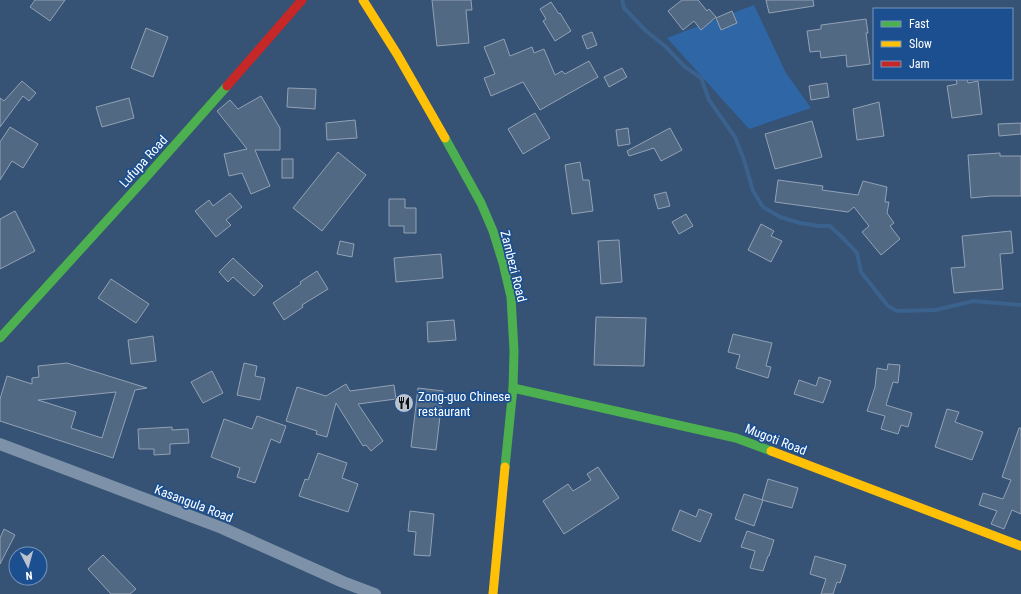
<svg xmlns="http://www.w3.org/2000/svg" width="1021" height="594" viewBox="0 0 1021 594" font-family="'Roboto Condensed',sans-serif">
  <rect width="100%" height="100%" fill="#365274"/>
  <polygon fill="#2f66a5" points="754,5 786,73 811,108 749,129 667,38"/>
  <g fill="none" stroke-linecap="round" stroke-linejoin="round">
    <polyline stroke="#3b618d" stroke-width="4" points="622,0 624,8 646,31 666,47 684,66 701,78 709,100 735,137 744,160 753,191 763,207 780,217 800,223 819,226 830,226 845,240 857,253 861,272 888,306 897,311 936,310 973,301 1021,305"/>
  </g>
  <g fill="#526984" stroke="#92a2b6" fill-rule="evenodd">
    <polygon points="35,0 65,0 50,21 30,7"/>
    <polygon points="432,0 471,0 472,10 466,10 469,43 437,46"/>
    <polygon points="682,0 698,0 707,11 709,9 716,17 701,30 694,21 683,30 668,11"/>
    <polygon points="766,0 813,0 814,6 769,13"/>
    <polygon points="551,2 559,14 560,13 571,31 555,41 543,21 546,19 540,9"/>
    <polygon points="732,11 737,23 721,30 716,18"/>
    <polygon points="866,19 868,33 866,33 870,64 847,67 846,55 821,58 820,51 810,52 807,31 821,29 821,25"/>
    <polygon points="146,28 168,37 153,77 131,68"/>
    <polygon points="592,32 597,45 587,49 582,36"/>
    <polygon points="504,39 510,56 532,47 534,53 544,49 555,75 562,71 565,74 589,61 598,77 540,110 523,82 491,96 484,78 495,74 484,47"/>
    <polygon points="622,68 627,77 609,87 604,77"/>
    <polygon points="956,79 967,79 968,83 978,81 982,114 952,118 947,86 957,84"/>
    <polygon points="22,81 36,93 29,101 23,96 0,127 0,98 4,101"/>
    <polygon points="827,83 829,97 811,100 809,86"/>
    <polygon points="288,88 316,89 315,109 287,107"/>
    <polygon points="261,96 280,128 280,150 255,150 270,186 251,194 242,173 229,176 224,154 247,149 217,111 230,100 238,109"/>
    <polygon points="129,98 134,118 102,127 96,107"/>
    <polygon points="879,102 884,136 857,140 853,109"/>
    <polygon points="535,113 550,138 523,154 508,129"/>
    <polygon points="355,120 357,138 327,140 326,123"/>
    <polygon points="812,121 822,157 775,169 765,134"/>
    <polygon points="1021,123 1021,134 999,136 998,124"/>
    <polygon points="10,127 38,144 23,168 12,161 0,180 0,142"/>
    <polygon points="628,128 630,144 618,146 616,130"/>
    <polygon points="670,128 682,150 661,161 654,148 629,156 627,151"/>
    <polygon points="338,152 366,175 322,231 293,208"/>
    <polygon points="1000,153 1000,156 1021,156 1021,196 991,196 971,198 968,155"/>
    <rect x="282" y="159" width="11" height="19"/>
    <polygon points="580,162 583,180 589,180 593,211 572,214 565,165"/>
    <polygon points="778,180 823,186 822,190 858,195 863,181 887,187 885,202 889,202 887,213 894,223 890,226 900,239 881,255 862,232 869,226 854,207 848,212 775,202"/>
    <polygon points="666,192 670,206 658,209 654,195"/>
    <polygon points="230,193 242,207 226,220 231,225 216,237 195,211 209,200 213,206"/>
    <polygon points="389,199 405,199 405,208 416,208 416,233 404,233 404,226 389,226"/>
    <polygon points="15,211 35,251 0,269 0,219"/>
    <polygon points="686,214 693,226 679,234 672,222"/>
    <polygon points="761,224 774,231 771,236 782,241 771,262 748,250"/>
    <polygon points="1011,231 1013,253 1000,254 1003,289 954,293 951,268 965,267 962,236"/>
    <polygon points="619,240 622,282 601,284 598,241"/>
    <polygon points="340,241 354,244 352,257 337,254"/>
    <polygon points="441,254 443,278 396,282 394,258"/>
    <polygon points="233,258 263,286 254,296 233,277 228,282 219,272"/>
    <polygon points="317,271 328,289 302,305 303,307 284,320 273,303 301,284 300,282"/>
    <polygon points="111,279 149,304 136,323 98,298"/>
    <polygon points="596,317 646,318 644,366 594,365"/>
    <polygon points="454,320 456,340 428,342 427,322"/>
    <polygon points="733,334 772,343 766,366 771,367 768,378 736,368 740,355 728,352"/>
    <polygon points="153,336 156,361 131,364 128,340"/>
    <path d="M67,363L147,388L135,390L113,458L0,421V399L7,376L32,384V378L39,377L38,366ZM116,392L102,438L71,428L76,412L38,400Z"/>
    <polygon points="244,363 257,366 255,376 265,378 260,400 237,395"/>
    <polygon points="888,364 900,365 898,383 893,382 886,405 912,413 908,427 901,425 898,434 881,429 885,416 867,411 875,387 877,368 887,370"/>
    <polygon points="212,371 223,393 203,403 191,382"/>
    <polygon points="819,377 831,381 823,403 794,394 799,380 816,386"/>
    <polygon points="346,384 350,391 394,385 396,399 358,404 383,441 371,451 366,445 363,446 336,403 327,437 316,434 317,431 286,421 297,387 326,396"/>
    <polygon points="418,388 443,391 436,450 411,447"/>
    <polygon points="947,409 959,412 955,422 983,432 972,460 935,447"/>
    <polygon points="257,416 286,426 280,443 271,439 255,483 237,477 240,468 211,457 224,419 252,429"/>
    <polygon points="172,427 172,430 188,429 189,443 170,444 170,454 154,455 154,449 139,449 138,429"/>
    <polygon points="1019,428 1021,428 1021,514 1012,510 1004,529 991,524 997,511 979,505 983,493 1003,499 1011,480 1002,477"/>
    <polygon points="318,453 347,463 342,478 358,484 348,512 299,496 305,479 308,480"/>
    <polygon points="598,467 619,498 564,534 543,501 568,484 573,491 591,480 587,474"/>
    <polygon points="768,479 798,488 792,508 762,500"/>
    <polygon points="744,494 763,500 754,526 735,519"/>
    <polygon points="699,509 712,514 700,542 672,530 680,510 696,517"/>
    <polygon points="410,511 434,514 430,556 414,555 416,532 408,531"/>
    <polygon points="4,529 15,535 0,564 0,538"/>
    <polygon points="747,531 774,540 769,556 768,556 763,571 750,568 755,551 741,547"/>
    <polygon points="103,555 136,589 130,594 111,594 88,569"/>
    <polygon points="815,556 846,565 840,583 837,582 833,594 821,594 826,579 810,574"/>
  </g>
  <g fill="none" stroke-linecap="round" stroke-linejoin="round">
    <polyline stroke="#7d92a8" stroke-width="12" points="0,444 222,528 343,582 375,594"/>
    <g stroke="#4caf50" stroke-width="9">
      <polyline points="445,138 481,203 493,231 503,263 511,297 514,351 513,388 505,467"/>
      <polyline points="0,338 141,183 227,86"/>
      <polyline points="513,388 736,438 771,451"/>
    </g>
    <g stroke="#ffc107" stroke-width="9">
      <polyline points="363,0 397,54 445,138"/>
      <polyline points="771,451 1021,546"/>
      <polyline points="493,594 505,467"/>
    </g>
    <polyline stroke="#c62828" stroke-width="9" points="227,86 302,0"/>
  </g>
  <defs>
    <g id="restaurant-disc" transform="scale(1)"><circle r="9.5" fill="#b9c2ce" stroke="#1b4f8f"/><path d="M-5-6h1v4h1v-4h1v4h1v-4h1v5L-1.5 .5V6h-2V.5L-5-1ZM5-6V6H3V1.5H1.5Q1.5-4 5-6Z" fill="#111"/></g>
  </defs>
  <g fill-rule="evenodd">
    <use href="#restaurant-disc" x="404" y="403"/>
  </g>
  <g text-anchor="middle" stroke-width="3.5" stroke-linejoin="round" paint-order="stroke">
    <g font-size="13" fill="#fff" stroke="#1b4f8f">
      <text transform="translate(143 161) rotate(-48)" y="5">Lufupa Road</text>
      <text transform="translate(514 266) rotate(76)" y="5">Zambezi Road</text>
      <text transform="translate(776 439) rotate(21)" y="5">Mugoti Road</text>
      <text transform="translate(194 503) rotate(21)" y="5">Kasangula Road</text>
    </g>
    <g font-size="13" fill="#fff" stroke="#1b4f8f" text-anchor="start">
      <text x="418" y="401">Zong-guo Chinese<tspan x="418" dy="15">restaurant</tspan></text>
    </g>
  </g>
  <rect x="873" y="8" width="140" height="72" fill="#1b4f8f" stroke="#7695bc"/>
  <rect x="881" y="21" width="20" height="6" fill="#4caf50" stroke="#7695bc"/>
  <text x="909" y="28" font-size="12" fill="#ffffff">Fast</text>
  <rect x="881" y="41" width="20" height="6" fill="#ffc107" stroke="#7695bc"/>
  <text x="909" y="48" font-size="12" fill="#ffffff">Slow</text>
  <rect x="881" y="61" width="20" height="6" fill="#c62828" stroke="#7695bc"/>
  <text x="909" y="68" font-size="12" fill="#ffffff">Jam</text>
  <g transform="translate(28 566) rotate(174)"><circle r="19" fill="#1b4f8f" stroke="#7695bc"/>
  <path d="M0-3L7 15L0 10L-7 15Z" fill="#b9c2ce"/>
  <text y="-6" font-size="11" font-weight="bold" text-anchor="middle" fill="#ffffff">N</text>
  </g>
</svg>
